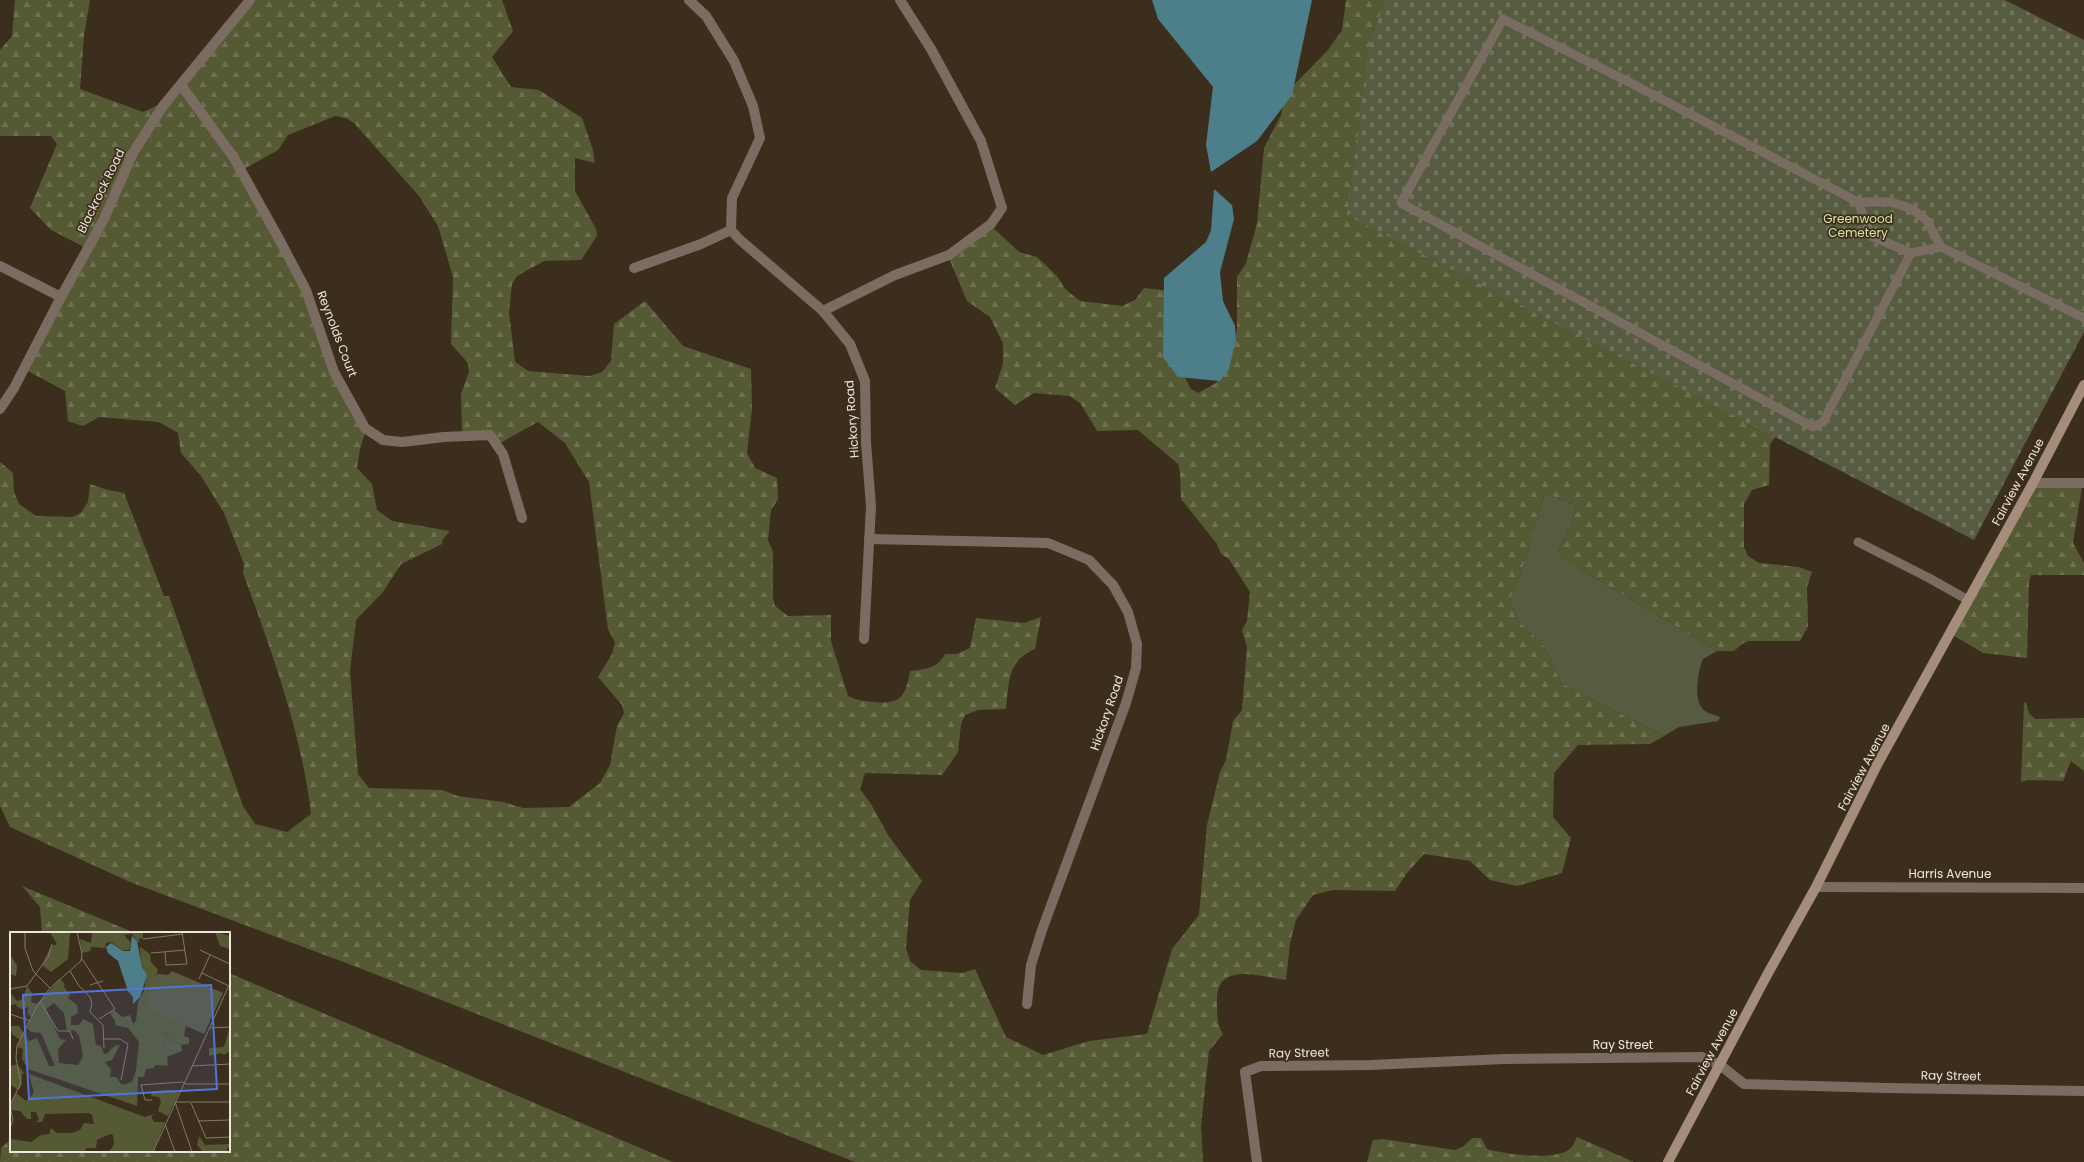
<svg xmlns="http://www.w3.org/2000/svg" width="2084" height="1162" viewBox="0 0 2084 1162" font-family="Poppins,sans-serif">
  <defs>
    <pattern id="forest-firs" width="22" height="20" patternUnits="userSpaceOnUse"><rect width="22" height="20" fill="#565a34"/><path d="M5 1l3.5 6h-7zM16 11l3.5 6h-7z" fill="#6f7251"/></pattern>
    <pattern id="cemetery-stones" width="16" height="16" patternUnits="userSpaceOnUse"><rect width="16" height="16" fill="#575b40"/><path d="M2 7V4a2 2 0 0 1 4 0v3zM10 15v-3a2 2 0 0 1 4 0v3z" fill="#6f735b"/></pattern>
  </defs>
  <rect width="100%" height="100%" fill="#3c2e1c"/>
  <path fill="#575b40" d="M1545,493L1577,506L1557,555L1717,651L1703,659C1698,671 1692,702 1705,711C1709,714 1716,715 1720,717L1718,721L1679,727L1664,736L1561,683L1544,646L1517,619L1510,599L1521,573Z"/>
  <g fill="url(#forest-firs)" fill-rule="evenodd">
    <path d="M15,0H90L84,35L80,89L143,112L176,97L183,90L249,0H502L513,31L492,57L511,87L539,90L582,118L593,150L595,163L575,158V191L596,229L597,236L581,260L544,261L517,276L512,284L509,312L515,362L528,371L590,376L602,372L611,361L614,324L645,301L683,346L751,369L752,409L747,453L755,468L777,478L778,499L771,510L768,540L773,552V598L775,606L788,616L831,615V641L848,696C856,700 863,701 873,702C900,705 906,697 910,671C925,669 937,669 945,654H957L970,648L976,618L1024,623L1041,617L1035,649C1007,661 1009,682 1006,709L978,710L965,715L961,724L958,752L942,775L865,773L860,789L871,804L888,835L922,881L910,900L906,948L910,961L921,970L962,973L975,969L1006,1037L1043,1055L1089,1041L1147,1034L1172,949L1199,915L1207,825L1220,772L1226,760L1233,721L1242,710L1247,647L1242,630L1247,621L1250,592L1229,559L1221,554L1217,544L1181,499L1180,473L1178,464L1138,430L1097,431L1081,404L1070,396L1034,393L1015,405L995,388L1003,364V343L990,317L967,301L948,256L989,224L1019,252L1037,257L1057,276L1065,289L1080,301L1122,306L1135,300L1144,288L1170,291L1168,347L1191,389L1198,393L1216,383L1233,353L1237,329V277L1246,263L1257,224L1264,148L1281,115L1286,93L1328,50L1342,30L1346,0H1413L1781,429L1770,444L1769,485L1752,490L1744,504V547L1748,556L1759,563L1799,567L1812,572L1807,587L1808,626L1800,641H1748L1742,644L1734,651H1717L1557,555L1577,506L1545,493L1521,573L1510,599L1517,619L1544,646L1561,683L1664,736L1650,744L1578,745L1554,773L1553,817L1571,838L1562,873L1517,886L1490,880L1470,861L1424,854L1407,873L1395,891L1333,890L1313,895L1296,920L1290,943L1286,980C1261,977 1216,960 1217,1001C1217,1013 1216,1023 1223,1034L1209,1051L1201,1126L1203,1162H855L362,969L130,882L10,827L0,806V462L13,473L14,492L19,504L36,516L72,517L81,513L88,502L90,484L108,490L124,493L164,596H169L243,806L255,824L287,832L311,814C302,734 271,649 243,573L244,564L224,513L201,476L181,453L178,433L159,422L99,417L83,426L68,421L65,391L28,371L86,248L51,230L30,208L57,144L51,136H0V50L12,36ZM335,116L346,118L354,123L419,196L438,226L453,277L451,344L468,363L469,372L461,394L462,433L500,443L538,422L565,443L589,482L608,629L615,642L612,654L598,677L622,705L624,713L617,726L610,765L600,783L569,807L523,808L503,802L458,796L442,790L369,788L358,774L350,671L356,620L383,592L401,564L442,544L443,539L450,531L392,521L377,510L372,484L357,468L360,449L367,427L334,370L306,284L244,169L278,150L288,135Z"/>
    <polygon points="2083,481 2073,543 2084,563 2084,575 2031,575 2029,582 2027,658 1983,653 1951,634 2031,486"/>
    <polygon points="2024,702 2026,703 2029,713 2035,719 2084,718 2084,771 2071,761 2063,781 2028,780 2021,782"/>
    <polygon points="22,886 135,933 42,933 40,907"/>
    <polygon points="229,973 673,1162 0,1162 1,1148 11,1139 11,1151 229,1151"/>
    <path d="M1577,1137L1634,1162H1367L1373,1140L1382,1139L1455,1150L1464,1146L1472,1138H1481L1487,1149C1504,1154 1557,1162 1571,1148C1574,1145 1575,1140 1577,1137Z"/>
  </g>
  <polygon fill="url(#cemetery-stones)" points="1385,0 2005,0 2084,40 2084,332 1974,540 1347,215 1369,47"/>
  <g fill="#4c7f8a">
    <polygon points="1152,0 1312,0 1292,95 1257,141 1211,172 1206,145 1213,87 1158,19"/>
    <polygon points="1214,189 1232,205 1234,219 1220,272 1223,301 1235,326 1236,340 1229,369 1220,381 1178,377 1163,357 1164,278 1206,242 1211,230"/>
  </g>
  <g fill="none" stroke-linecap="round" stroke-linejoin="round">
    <g stroke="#7b6c61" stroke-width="9">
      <polyline points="1858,202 1871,236 1911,253"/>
      <polyline points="1941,247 1911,253 1823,422 1813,427 1401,203 1503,19 1627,81 1858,202 1891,202 1912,209 1927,221 1941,247 2084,318"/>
      <polyline points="1858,542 1929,578 1968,600"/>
    </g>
    <g stroke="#7b6c61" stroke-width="10">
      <polyline points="689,0 706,16 734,61 753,106 760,138 732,198 731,230"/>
      <polyline points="181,85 234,158 279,239 306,290 334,372 365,428 383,440 402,442 444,437 490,435 503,454 522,518"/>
      <polyline points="731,230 739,239 823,311 850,344 865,381 866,443 871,506 864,639"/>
      <polyline points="0,266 61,297"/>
      <polyline points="634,268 701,244 731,230"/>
      <polyline points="823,311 895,275 949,255 991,224 1002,208 981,141 931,49 900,0"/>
      <polyline points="869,539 1048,543 1089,560 1113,585 1128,612 1137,644 1136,668 1126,703 1042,930 1031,965 1027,1004"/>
      <polyline points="1257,1162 1245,1072 1261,1066 1370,1065 1504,1059 1702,1057 1720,1065 1744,1084 1886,1088 2084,1091"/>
    </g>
    <g stroke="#7b6c61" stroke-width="10">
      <polyline points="0,409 14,388 61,297 104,219 133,153 145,134 163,106 250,0"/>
      <polyline points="2033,483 2084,483"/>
      <polyline points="1816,887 2084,888"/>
    </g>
    <polyline stroke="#a58c7b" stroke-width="10" points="1668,1162 1767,975 1816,887 1877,765 2033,483 2084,385"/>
  </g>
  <g text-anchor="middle" stroke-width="3.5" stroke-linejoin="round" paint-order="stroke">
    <g font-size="12" fill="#efe6db" stroke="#3c2e1c">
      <text transform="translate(101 191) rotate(-64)" y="4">Blackrock Road</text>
      <text transform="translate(337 334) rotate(69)" y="4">Reynolds Court</text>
      <text transform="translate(852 419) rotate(-94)" y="4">Hickory Road</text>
      <text transform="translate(2018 482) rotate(-62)" y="4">Fairview Avenue</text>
      <text transform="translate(1107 713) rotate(-71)" y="4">Hickory Road</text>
      <text transform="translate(1864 767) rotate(-62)" y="4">Fairview Avenue</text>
      <text x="1950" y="878">Harris Avenue</text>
      <text x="1623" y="1049">Ray Street</text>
      <text transform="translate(1712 1052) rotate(-62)" y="4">Fairview Avenue</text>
      <text transform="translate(1299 1053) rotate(-1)" y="4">Ray Street</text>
      <text transform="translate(1951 1076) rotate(1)" y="4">Ray Street</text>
    </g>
    <g font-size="12" fill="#dbe4a1" stroke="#3c2e1c">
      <text x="1858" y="223">Greenwood<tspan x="1858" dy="14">Cemetery</tspan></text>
    </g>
  </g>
  <g transform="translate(10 932)">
    <rect width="220" height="220" fill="#3c2e1c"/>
    <path d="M155,100L158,101L156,105L171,113L172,119L167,121L157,117L152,109Z" fill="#575b40"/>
    <path d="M40,0L60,1L58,27L41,40L32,33L41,14L47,12ZM82,0H133V6L129,7V11L122,2L114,3L121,11L119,18H112L101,10L96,11L95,16L81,15L80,19L72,21L70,7L81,11ZM205,0L220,4V17L210,14ZM130,15L140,22L141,30L148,38L145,48L176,93L174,104L179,106V112L171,113L156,105L158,101L155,100L153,111L157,117L167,121L157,125L158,134L146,133L143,136L136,137L134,145H128L127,174L18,137L12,127L13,117L7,115L10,108L2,102L0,94H9L19,109L27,106L39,134H45L31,101L21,100L17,96L22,85L17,81L19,75L11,77L6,74L7,72L0,73V60L7,69L13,67L17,54L22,61L21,70L27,72L50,47L55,52L54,55L60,63L58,66L67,73L68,81L61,85V93H69L73,87L83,92L86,113L91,114L94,122L98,121L104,114L110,113L102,128L95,130L101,138L100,145H106L112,153L122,150L126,139L129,110L118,96L105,93V89L100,81L104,78L112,85L120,83L123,92L126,89L128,70L134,59L136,44L131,31ZM44,71L54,81L57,99L64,98L69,103L73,124L68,133L49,131L48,117L56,108L50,107L36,77ZM220,95V119L214,123L211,121L199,124V116L214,115ZM7,132L14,141L12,142L11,154L8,158L0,152V134ZM19,142L135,185L144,182L141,184L144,190H155L143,220H99L104,212L103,203L100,202L87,208L86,216H77L74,220H0V207L21,210L31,203L39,202L41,196L47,201H62L70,198L74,191L84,192L82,183L79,181L35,182L32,190H25L29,188L26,180H21V187H17L10,179L0,178V173L6,161L16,169L24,161ZM161,158L169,161L158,184L148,179L151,170L149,165L141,164L142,159ZM189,204L195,213L220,212V215L217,216V220H193L187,213Z" fill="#565a34" fill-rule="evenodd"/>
    <path d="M0,22L7,34L6,44L0,42Z" fill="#575b40"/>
    <path d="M162,39L213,61L194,102L136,76L140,51L148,42L158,43Z" fill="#575b40"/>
    <path d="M122,4L127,9L132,35L137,43L130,65L123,72V65L118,59L108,29L98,21L96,15L101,11L113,19H120Z" fill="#4c7f8a"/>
    <path fill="none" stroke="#847868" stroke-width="1" d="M15,0V16L23,39L40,56M133,7L173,2M190,18L220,32M155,20L156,33L177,32L172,0M141,21L175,18M72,27L105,77L89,87M60,39L69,54L80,65L82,71L80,80M192,41L219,54M189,47L200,23M80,53L93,49M0,57L17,54L38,25L42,12M30,69L48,99H60L63,107M80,80L93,93L94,116M0,82L20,89M199,96L220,95M94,107H110L118,112L111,148M182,134L220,132M142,168H135L131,153L172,150L176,152H220M165,170H220M165,170L182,220M181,171L196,206L220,205M188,189L220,188M155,192L165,220M0,196L3,188L0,173L11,151L6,126L7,114L27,74L40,56L71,29L72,22L67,0M143,220L220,51"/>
    <path fill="#5274d9" fill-opacity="0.15" stroke="#5274d9" stroke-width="2" d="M201,53L207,157L19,167L13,63Z"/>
    <rect width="220" height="220" fill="none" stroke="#efe6db" stroke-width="2"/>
  </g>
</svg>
